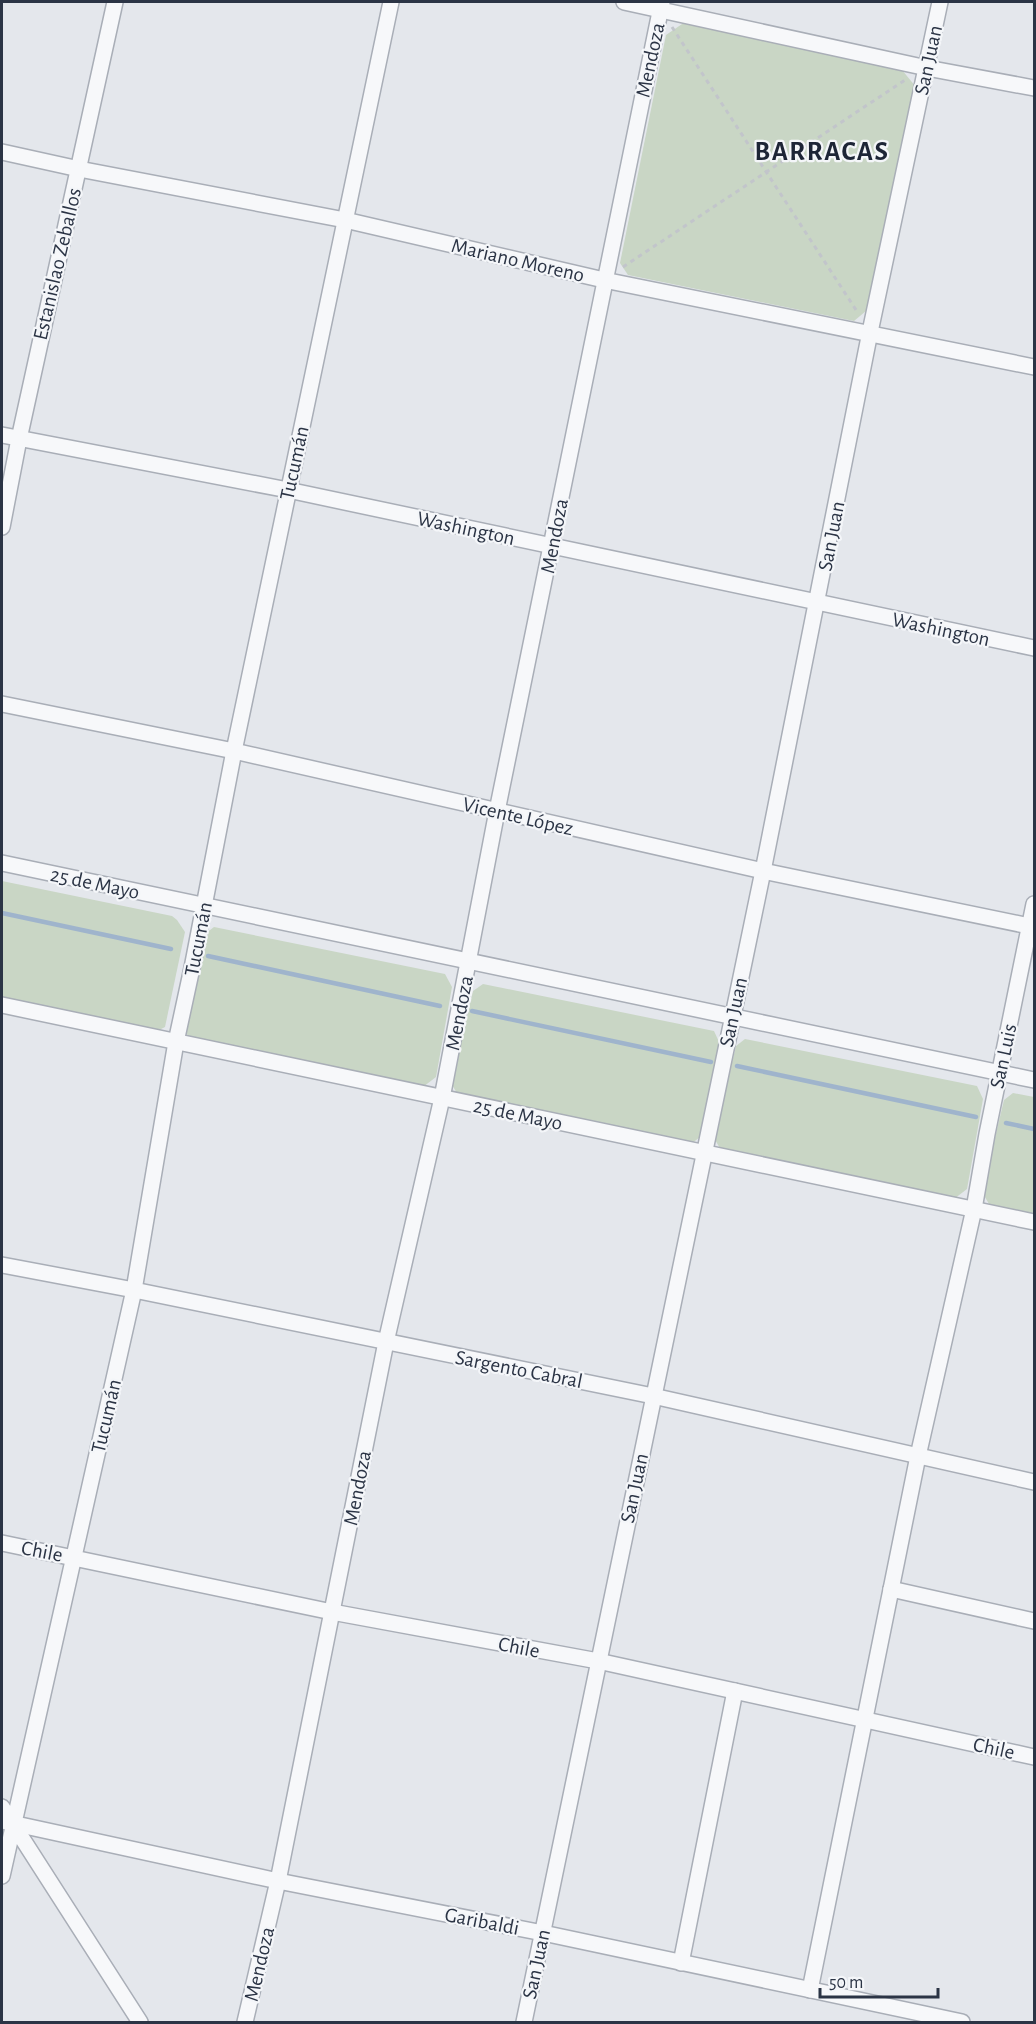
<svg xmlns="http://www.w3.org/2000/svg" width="1036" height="2024" viewBox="0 0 1036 2024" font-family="'Alegreya Sans',sans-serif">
  <rect width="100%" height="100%" fill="#e4e7ec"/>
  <g fill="#c9d6c5">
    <polygon points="685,22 902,70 916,87 866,311 854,321 628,275 620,263 666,35"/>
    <polygon points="2,881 172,916 177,920 185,932 165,1027 155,1032 2,999"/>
    <polygon points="214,927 445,974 452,987 436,1077 423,1087 189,1038 183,1026 205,934"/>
    <polygon points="483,984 714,1031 720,1044 704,1134 691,1144 458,1095 451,1083 473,991"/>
    <polygon points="745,1039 977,1086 983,1099 967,1189 954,1199 721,1150 714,1138 736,1046"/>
    <polygon points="1013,1093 1034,1097 1034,1214 989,1204 982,1192 1004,1100"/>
  </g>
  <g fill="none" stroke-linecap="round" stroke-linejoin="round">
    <g stroke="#9fb4cc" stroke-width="4.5">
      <polyline points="2,913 171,949"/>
      <polyline points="208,956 440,1006"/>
      <polyline points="472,1011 711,1062"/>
      <polyline points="737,1066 976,1117"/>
      <polyline points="1006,1123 1034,1129"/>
    </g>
    <g stroke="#a9aeb7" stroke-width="18">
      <g id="minor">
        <polyline points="624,2 927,68 1034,88"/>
        <polyline points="2,152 79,169 345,220 604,280 1034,367"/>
        <polyline points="2,435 288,490 1034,648"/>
        <polyline points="2,527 19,439 115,2"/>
        <polyline points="2,704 234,751 763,871 1034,927"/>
        <polyline points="2,863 1034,1080"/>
        <polyline points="2,1005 1034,1222"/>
        <polyline points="2,1265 134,1290 653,1396 1034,1482"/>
        <polyline points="2,1543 332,1612 598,1661 1034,1757"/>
        <polyline points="891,1589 1034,1621"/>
        <polyline points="2,1807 140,2022"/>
        <polyline points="2,1821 278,1881 543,1933 962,2022"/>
        <polyline points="2,1876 134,1290 176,1042 192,968 234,751 391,2"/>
        <polyline points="681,1963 735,1691"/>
        <polyline points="810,1990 918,1456 974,1209 987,1134 1034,904"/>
        <polyline points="245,2022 278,1881 386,1342 442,1098 497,811 662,2"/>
        <polyline points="524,2022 763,871 870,332 940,2"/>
      </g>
    </g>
    <g stroke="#c2c5cb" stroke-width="3" stroke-dasharray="4.5 4.5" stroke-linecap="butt">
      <polyline points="672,27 858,313"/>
      <polyline points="623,267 905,80"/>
    </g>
    <use href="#minor" stroke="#f7f8fa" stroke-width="15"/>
  </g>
  <g text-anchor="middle" stroke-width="4.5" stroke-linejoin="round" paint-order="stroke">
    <g font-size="21" fill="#2b3445" stroke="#f4f6f9">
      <text transform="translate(650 60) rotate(-78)" y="7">Mendoza</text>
      <text transform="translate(928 60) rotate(-78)" y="7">San Juan</text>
      <text transform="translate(518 260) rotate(13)" y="7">Mariano Moreno</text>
      <text transform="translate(57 264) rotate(-77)" y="7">Estanislao Zeballos</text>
      <text transform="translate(294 463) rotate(-78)" y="7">Tucumán</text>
      <text transform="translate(466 528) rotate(12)" y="7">Washington</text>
      <text transform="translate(554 536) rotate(-79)" y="7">Mendoza</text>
      <text transform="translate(831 536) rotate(-79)" y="7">San Juan</text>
      <text transform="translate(941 629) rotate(12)" y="7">Washington</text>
      <text transform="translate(518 816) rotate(13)" y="7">Vicente López</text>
      <text transform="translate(95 883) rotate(12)" y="7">25 de Mayo</text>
      <text transform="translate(198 939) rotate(-79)" y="7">Tucumán</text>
      <text transform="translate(733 1012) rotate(-78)" y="7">San Juan</text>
      <text transform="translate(459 1013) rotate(-79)" y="7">Mendoza</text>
      <text transform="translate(1003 1056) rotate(-78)" y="7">San Luis</text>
      <text transform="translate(518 1114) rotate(12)" y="7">25 de Mayo</text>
      <text transform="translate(519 1369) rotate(11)" y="7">Sargento Cabral</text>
      <text transform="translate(106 1416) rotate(-77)" y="7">Tucumán</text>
      <text transform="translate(357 1488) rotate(-79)" y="7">Mendoza</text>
      <text transform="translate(634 1488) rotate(-78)" y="7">San Juan</text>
      <text transform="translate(42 1551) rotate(11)" y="7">Chile</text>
      <text transform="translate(519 1647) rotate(11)" y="7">Chile</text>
      <text transform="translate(994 1748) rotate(12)" y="7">Chile</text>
      <text transform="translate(482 1921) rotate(11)" y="7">Garibaldi</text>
      <text transform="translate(259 1964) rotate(-77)" y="7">Mendoza</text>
      <text transform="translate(536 1964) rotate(-78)" y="7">San Juan</text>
    </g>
    <g font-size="27" font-weight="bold" letter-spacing="1.5" fill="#1d2536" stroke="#f4f6f9">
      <text x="822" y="160">BARRACAS</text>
    </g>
  </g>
  <rect width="1036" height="2024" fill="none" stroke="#2b3445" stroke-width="6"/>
  <path d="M820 1988v9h118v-9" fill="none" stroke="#2b3445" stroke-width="3"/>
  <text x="829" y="1988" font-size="18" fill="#2b3445" stroke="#f4f6f9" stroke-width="4.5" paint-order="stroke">50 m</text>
</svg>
